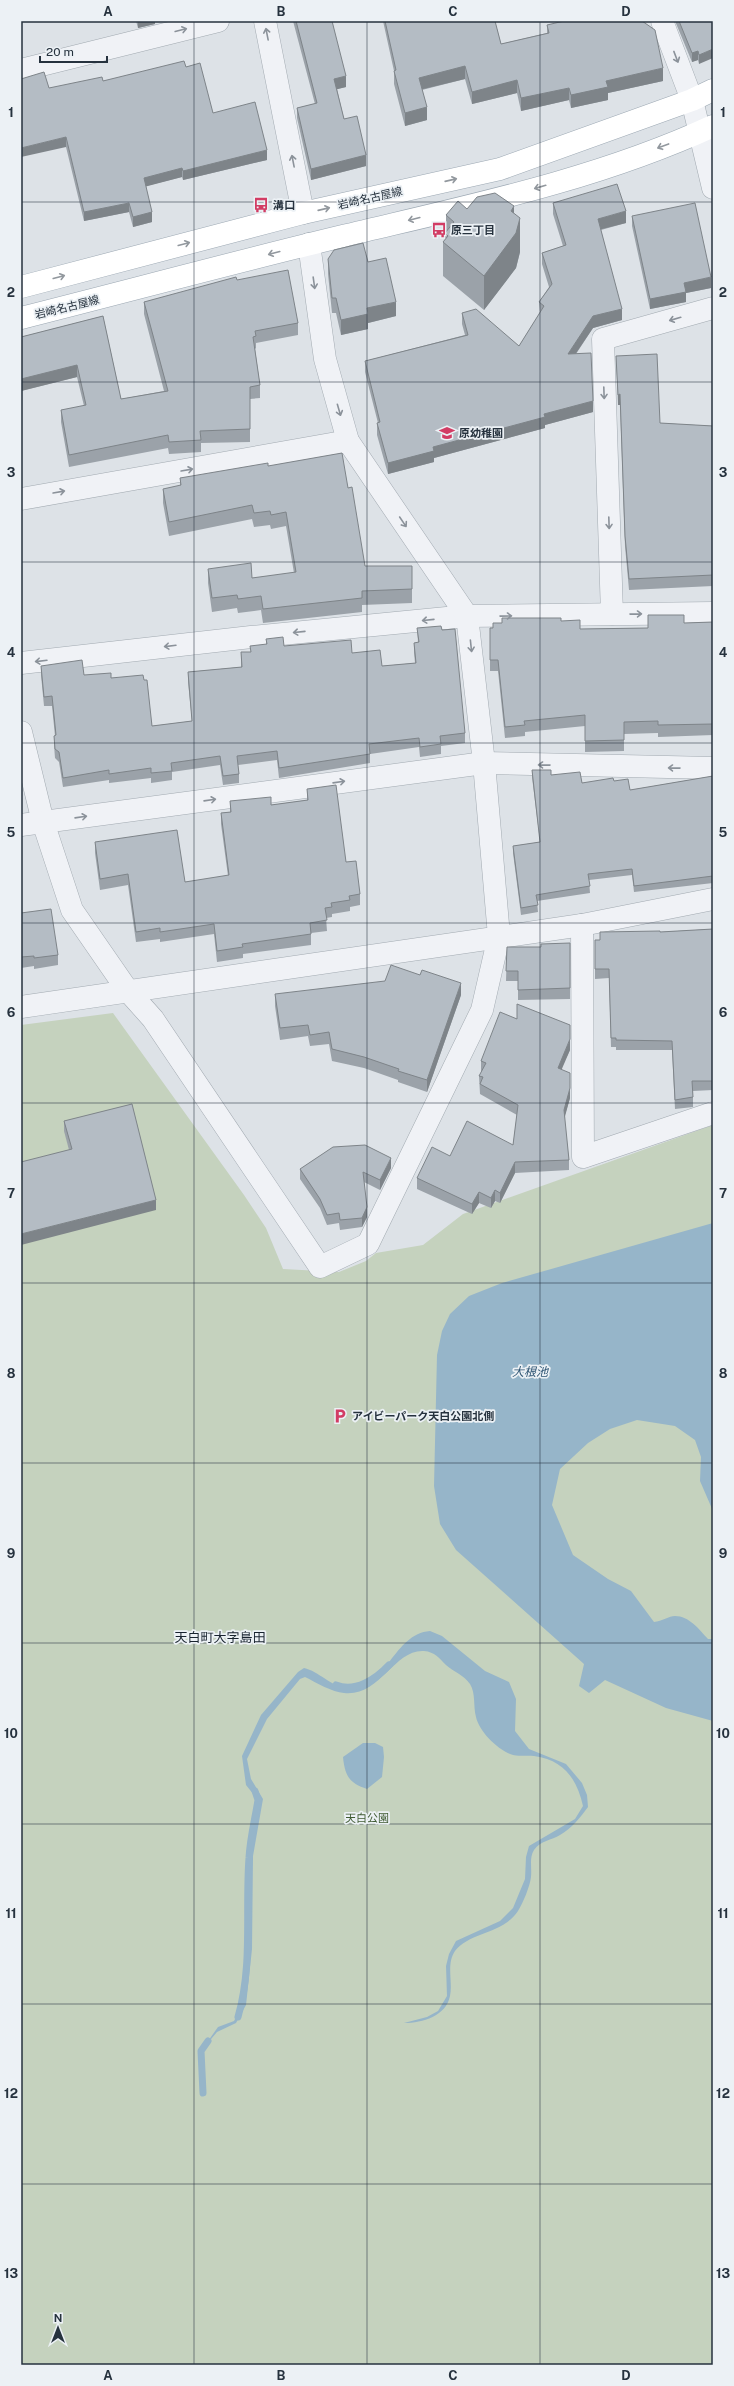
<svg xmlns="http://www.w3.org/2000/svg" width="734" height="2386" viewBox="0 0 734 2386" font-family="'Public Sans','Noto Sans JP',sans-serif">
  <rect width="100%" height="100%" fill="#dde2e7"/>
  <polygon fill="#c5d2be" points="113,1013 244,1195 266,1228 283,1269 339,1272 366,1261 376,1253 423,1245 463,1214 713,1125 713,2365 21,2365 21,1025"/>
  <g fill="#96b5c9">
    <path d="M713,1223V1511L700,1481L701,1457L695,1440L675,1426L637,1420L610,1429L588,1443L560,1469L552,1505L573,1555L608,1579L631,1591L654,1622C662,1621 669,1616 675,1616C689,1616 699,1629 708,1639H713V1721L666,1708L605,1680L589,1693L579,1686L584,1664L456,1550L440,1524L434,1486L437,1355L442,1331L450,1314L469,1296L502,1283Z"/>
    <path d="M430,1631L442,1636L485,1671L509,1682L516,1699L515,1731L529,1749L566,1764L582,1783L587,1795L588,1807C580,1818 572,1828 560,1835C552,1840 540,1841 534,1850C529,1858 532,1867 531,1877C530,1886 523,1903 518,1911C503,1934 469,1932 455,1951C446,1964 453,1982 450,1996C446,2016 423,2023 404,2023L427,2017L438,2011L447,1996L446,1966L449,1954L456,1941L500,1921L513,1908L525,1879L526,1857L529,1846L575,1819L583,1806C577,1779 564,1760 534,1756C526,1755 518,1757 510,1754C496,1748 479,1731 476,1717C473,1706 476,1694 470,1684C464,1675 454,1672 446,1665C439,1658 435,1652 424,1651C394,1649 380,1697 344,1693C332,1692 317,1683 305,1677L300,1679L267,1719L247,1759L251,1779L263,1799L253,1856L252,1949L246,2005L236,2023L217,2032L201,2051L218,2027L234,2021L243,2004L248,1949L249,1857L258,1800L246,1785L242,1756L261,1715L298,1672L304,1668C318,1671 333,1687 345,1688C387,1692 392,1634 430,1631Z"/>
    <path d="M363,1743H375L383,1747L384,1757L382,1777L367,1789C349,1783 345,1776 343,1757Z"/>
  </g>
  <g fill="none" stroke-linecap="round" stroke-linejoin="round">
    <g stroke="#96b5c9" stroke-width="7">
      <path d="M336,1685C355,1693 376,1679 389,1665"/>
      <path d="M238,2017C253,1965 245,1911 249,1858C250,1838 255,1819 258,1800L255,1791"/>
      <polyline points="203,2093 201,2051 208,2041"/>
    </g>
    <g stroke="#a2aab1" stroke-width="23">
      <g id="minor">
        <polyline points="265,21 303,213"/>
        <polyline points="662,21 692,100 713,188"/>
        <polyline points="21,70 218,21"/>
        <polyline points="21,499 348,441"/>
        <polyline points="612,614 603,339 713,308"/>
        <polyline points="21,663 251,637 467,616 713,613"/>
        <polyline points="21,732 43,822 72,910 128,991 153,1019 320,1267 368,1244 482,1010 499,936 484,763 467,616 348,441 325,359 309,244"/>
        <polyline points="21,825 484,763 713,768"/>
        <polyline points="582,925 583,1157 713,1113"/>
        <polyline points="21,1007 582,925 713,899"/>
      </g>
    </g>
    <g stroke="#9ca8b3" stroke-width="23">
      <g id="major">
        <polyline points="21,287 303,213 500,169 692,100 713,90"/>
        <path d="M21,318C128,291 235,262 343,236C468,206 596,180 713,126"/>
      </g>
    </g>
    <use href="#minor" stroke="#f0f2f6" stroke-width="22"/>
    <use href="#major" stroke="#fff" stroke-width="22"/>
  </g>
  <g fill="#9ba2a9">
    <polygon points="136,21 155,21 155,24 138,28"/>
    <polygon points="293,21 332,21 346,87 337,89 344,119 366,166 311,180 297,118 297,108 315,104"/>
    <polygon points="383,21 495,21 501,44 547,33 547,25 663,81 608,93 608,100 571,108 569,100 521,111 517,93 472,104 465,79 422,90 427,120 405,126 394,84 394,71"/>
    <polygon points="675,21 713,21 699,64 698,60 692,62"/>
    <polygon points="186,67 213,113 267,160 183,180 182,177 146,186 152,222 133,227 129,212 84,221 66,147 49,88 103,81"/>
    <polygon points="553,203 626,223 601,230 622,320 593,328 576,354 593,412 545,425 545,428 434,458 434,462 388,474 377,435 377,423 378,423 365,372 365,361 465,335 462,324 462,313 519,346 540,313 539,302 549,287 542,264 542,253 563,246 553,214"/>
    <polygon points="467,209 514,213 520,252 516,268 484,310 443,276 443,242 445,240 445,233 446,232 446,215"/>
    <polygon points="632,216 711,288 686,293 686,302 650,309 632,226"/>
    <polygon points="328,259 368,262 396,316 368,323 368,329 341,335 336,313 332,313 328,274"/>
    <polygon points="237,280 298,323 298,335 256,343 256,348 255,349 260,385 260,398 250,399 250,442 201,443 201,452 169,454 168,448 69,467 61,422 61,410 84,406 77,377 21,391 21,337 103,316 121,399 164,391 144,314 144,302"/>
    <polygon points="616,356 660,423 713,426 713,586 629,590 625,546 620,405 618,405"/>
    <polygon points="268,466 348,488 365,566 412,566 412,603 362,605 362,612 263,623 261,610 238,613 237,608 212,612 208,583 208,569 252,578 294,573 286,526 271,529 270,525 254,527 252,519 169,536 163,503 163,489 180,486 180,478"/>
    <polygon points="648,615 684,623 713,622 713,735 658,737 658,733 624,734 624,751 585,752 585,726 525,732 525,736 505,738 498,671 490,671 490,628 561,621 580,629 648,628"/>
    <polygon points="417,628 465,733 465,743 441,746 441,754 420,757 419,747 370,754 370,763 279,778 277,760 238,765 239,774 239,783 223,785 220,765 172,772 172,780 151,783 151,778 109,783 109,780 63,787 59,762 55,758 54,745 54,736 55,736 52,706 44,706 41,675 41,666 84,675 111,678 144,680 152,726 192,721 188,682 188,672 241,667 241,652 250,652 266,645 266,639 284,646 352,653 382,666 415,663 414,652 414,643 418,642"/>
    <polygon points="532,770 582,783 614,781 630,790 713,776 713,883 634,892 632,875 589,880 590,893 537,901 538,912 521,915 513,853 513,846 540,842 532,777"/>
    <polygon points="307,789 346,862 360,894 360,905 350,907 350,911 332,914 332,917 326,918 327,931 311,933 311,945 243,954 243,958 217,962 214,934 160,942 160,939 136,942 128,885 100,890 95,853 95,842 185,882 228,876 221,824 221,813 230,812 230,801 271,805 307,800"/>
    <polygon points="21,913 58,955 58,965 34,969 34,966 21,968"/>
    <polygon points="713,929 713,1090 693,1091 693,1107 675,1109 672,1050 616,1050 616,1047 611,1047 609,978 595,979 595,943 600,940 660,932"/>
    <polygon points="570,943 570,999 518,1000 518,981 506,981 507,947 541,947"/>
    <polygon points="275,994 461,995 427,1092 398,1082 398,1080 364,1068 332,1061 329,1044 310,1046 308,1036 280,1040 275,1006"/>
    <polygon points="570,1050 561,1069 570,1098 564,1118 569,1160 569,1170 515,1173 500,1203 495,1201 491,1208 479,1203 472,1214 417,1189 417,1178 450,1156 513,1145 517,1115 480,1094 479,1076 482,1072 481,1071 481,1061"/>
    <polygon points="64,1121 156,1210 69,1150 64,1131"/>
    <polygon points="391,1168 380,1190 364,1182 367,1217 362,1227 340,1230 339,1223 327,1225 320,1208 300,1179 300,1169"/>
  </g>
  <g fill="#7e8489">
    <polygon points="138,21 155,21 155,24 138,28"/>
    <polygon points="713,49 713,58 699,64 699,55"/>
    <polygon points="698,51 698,60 692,62 692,53"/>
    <polygon points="465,66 465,79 419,90 419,78"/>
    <polygon points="663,68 663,81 608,93 608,100 571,108 571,95 606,81"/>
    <polygon points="346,76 346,87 334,90 334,79"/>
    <polygon points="517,80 517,93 472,104 472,92"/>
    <polygon points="569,88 569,100 521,111 521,98"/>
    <polygon points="427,107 427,120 405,126 405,113"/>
    <polygon points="66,137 66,147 21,157 21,148"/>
    <polygon points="267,150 267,160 183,180 183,171"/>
    <polygon points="366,155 366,166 311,180 311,169"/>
    <polygon points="182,168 182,177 144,187 144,178"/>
    <polygon points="129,203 129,212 84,221 84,212"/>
    <polygon points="514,206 514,236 520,218 520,252 516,268 484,310 484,276 511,211"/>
    <polygon points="626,211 626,223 598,230 598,219"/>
    <polygon points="152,212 152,222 133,227 133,217"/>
    <polygon points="711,277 711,288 686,293 686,302 650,309 650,299 684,283"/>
    <polygon points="396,302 396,316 368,323 368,329 341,335 341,320 367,308"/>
    <polygon points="622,309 622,320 593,328 568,365 568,354 593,316"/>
    <polygon points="77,365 77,377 21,391 21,379"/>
    <polygon points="620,394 620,405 618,405 618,395"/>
    <polygon points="593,401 593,412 545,425 545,428 434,458 434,462 388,474 388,463 433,447 544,414"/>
    <polygon points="461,983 461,995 427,1092 427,1080"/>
    <polygon points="570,1039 570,1050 558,1078 558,1068"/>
    <polygon points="570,1088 570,1098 564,1120 564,1110"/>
    <polygon points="391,1158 391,1168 380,1190 380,1180"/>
    <polygon points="515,1162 515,1173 500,1203 500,1193"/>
    <polygon points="495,1190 495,1201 491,1208 491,1198"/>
    <polygon points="479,1192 479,1203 472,1214 472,1204"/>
    <polygon points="156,1200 156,1210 21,1245 21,1234"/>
    <polygon points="367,1207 367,1217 362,1227 362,1218"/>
  </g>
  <g fill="#b4bcc4" stroke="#7e8489">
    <polygon points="296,21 332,21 346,76 334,79 344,119 357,116 366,155 311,169 297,108 317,103"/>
    <polygon points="385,21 495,21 501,44 549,33 547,25 564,21 642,21 655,30 663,68 606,81 608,87 571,95 569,88 521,98 517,80 472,92 465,66 419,78 427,107 405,113 394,71 396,70"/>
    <polygon points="679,21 713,21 713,49 699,55 698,51 692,53"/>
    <polygon points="184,61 186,67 200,63 213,113 255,102 267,150 183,171 182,168 144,178 152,212 133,217 129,203 84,212 66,137 21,148 21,79 44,72 49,88 102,77 103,81"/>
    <polygon points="617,184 626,211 598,219 622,309 593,316 568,354 591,353 593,401 544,414 545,417 433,447 434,451 388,463 377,423 380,422 365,361 468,335 462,313 476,309 519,346 544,306 539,302 552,284 542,253 566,245 553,203"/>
    <polygon points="495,193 514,206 511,211 520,218 516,233 484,276 443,242 448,236 445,233 454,222 446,215 458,201 467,209 477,197"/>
    <polygon points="695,203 711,277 684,283 686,292 650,299 632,216"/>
    <polygon points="363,243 368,262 386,258 396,302 367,308 368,314 341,320 336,298 332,298 328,259 334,250"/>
    <polygon points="288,270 298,323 255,331 256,336 253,337 260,385 250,387 250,429 200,431 201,440 169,442 168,435 69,455 61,410 86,405 77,365 21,379 21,337 103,316 121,399 168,391 144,302 236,277 237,280"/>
    <polygon points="657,354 660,423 713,426 713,575 629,579 625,536 620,394 618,395 616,356"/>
    <polygon points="342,453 348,488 352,487 365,566 412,566 412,589 362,591 362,598 263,609 261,596 238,599 237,595 212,598 208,569 251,563 252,578 296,572 286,512 271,515 270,511 254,513 252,505 169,522 163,489 181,485 180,478 268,463 268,466"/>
    <polygon points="648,615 684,615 684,623 713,622 713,724 658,725 658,721 624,722 624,740 585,741 585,715 524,721 525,725 505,727 498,660 490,660 490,628 493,628 493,623 502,623 502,618 561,618 561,621 580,620 580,629 648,628"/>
    <polygon points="441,626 442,630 455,629 465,733 440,736 441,744 420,747 419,738 369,744 370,754 279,768 277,751 237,756 239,774 223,776 220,756 171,763 172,771 151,773 151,768 109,774 109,770 63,778 59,752 55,749 54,736 56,735 52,696 44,697 41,666 82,660 84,675 111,673 111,678 143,675 144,680 147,680 152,726 192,721 188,672 242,667 241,652 251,652 250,646 267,644 266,639 283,637 284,646 351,640 352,653 380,650 382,666 416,663 414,643 419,642 417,628"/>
    <polygon points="532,770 551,770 551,775 580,772 582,783 613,778 614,781 628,779 630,790 713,776 713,876 634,886 632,869 588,874 590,886 536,895 538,905 521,908 513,846 540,842"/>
    <polygon points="336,785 346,862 356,861 360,894 349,896 350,900 331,903 332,907 325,908 327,920 310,923 311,934 242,944 243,947 217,951 214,924 160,932 160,928 136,932 128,874 100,879 95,842 177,830 185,882 229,875 221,813 231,812 230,801 271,797 271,805 308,800 307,789"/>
    <polygon points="51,909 58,955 34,958 34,956 21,957 21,913"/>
    <polygon points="713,929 713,1081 692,1081 693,1097 675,1100 672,1041 616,1040 616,1038 611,1038 609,969 595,969 595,940 600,940 600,932 660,931 660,932"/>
    <polygon points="570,943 570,988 518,990 518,971 506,971 507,947 541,947 541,944"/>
    <polygon points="391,965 420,975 422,970 461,983 427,1080 398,1071 399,1069 364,1057 332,1049 329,1032 310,1035 308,1025 280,1028 275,994 385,981"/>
    <polygon points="517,1004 570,1025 570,1039 558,1068 570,1073 570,1088 564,1110 569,1160 515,1162 500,1193 495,1190 491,1198 479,1192 472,1204 417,1178 432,1147 450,1156 467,1121 513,1145 518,1105 480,1084 483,1077 479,1076 486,1063 481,1061 500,1012 517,1019"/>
    <polygon points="132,1104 156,1200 21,1234 21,1162 72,1149 64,1121"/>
    <polygon points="365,1145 391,1158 380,1180 363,1172 367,1207 362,1218 340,1220 339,1213 327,1215 320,1199 300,1169 333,1147"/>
  </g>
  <defs><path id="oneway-shaft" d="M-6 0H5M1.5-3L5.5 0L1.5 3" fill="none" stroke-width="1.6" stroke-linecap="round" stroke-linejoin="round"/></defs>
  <g stroke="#8b929a">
    <use href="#oneway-shaft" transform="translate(181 30) rotate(-14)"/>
    <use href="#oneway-shaft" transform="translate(267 34) rotate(-101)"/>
    <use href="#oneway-shaft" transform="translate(676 57) rotate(69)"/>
    <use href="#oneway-shaft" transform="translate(293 161) rotate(-101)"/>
    <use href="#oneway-shaft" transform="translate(314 283) rotate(82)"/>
    <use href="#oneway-shaft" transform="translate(675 319) rotate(164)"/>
    <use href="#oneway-shaft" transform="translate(604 393) rotate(88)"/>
    <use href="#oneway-shaft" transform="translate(339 410) rotate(74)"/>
    <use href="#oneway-shaft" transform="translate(187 470) rotate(-10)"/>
    <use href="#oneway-shaft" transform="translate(59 492) rotate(-10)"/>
    <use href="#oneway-shaft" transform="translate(403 522) rotate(56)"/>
    <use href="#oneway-shaft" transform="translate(609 523) rotate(88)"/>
    <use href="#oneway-shaft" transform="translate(636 614) rotate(-1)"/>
    <use href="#oneway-shaft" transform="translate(506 616) rotate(-1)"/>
    <use href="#oneway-shaft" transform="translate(428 620) rotate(174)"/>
    <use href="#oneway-shaft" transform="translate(299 632) rotate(174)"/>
    <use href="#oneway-shaft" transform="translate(170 646) rotate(173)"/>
    <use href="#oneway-shaft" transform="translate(471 646) rotate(84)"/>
    <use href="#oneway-shaft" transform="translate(41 661) rotate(173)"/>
    <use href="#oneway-shaft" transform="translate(544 765) rotate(-179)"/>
    <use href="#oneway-shaft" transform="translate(674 768) rotate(-179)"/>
    <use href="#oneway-shaft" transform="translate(339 782) rotate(-8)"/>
    <use href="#oneway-shaft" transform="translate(210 800) rotate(-8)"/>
    <use href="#oneway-shaft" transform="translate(81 817) rotate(-8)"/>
  </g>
  <g stroke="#92989e">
    <use href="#oneway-shaft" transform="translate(663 146) rotate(160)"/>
    <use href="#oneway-shaft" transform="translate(451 180) rotate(-13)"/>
    <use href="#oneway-shaft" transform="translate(540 187) rotate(164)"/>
    <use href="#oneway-shaft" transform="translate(324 209) rotate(-13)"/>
    <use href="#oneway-shaft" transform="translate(414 219) rotate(166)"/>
    <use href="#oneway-shaft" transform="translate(184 244) rotate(-15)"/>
    <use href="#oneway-shaft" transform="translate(274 253) rotate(165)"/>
    <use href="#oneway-shaft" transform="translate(59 277) rotate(-15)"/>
  </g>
  <path fill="none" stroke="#26323e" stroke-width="1" stroke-opacity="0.55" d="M194,21V2365M367,21V2365M540,21V2365M21,202H713M21,382H713M21,562H713M21,743H713M21,923H713M21,1103H713M21,1283H713M21,1463H713M21,1643H713M21,1824H713M21,2004H713M21,2184H713"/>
  <defs>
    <g id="bus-bare" transform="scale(1.2)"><path d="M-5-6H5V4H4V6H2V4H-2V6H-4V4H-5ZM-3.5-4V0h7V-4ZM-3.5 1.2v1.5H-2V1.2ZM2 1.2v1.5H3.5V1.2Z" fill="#d23c64" stroke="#ecf1f5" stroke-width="2.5" paint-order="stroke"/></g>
    <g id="school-bare" transform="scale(1.2)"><path d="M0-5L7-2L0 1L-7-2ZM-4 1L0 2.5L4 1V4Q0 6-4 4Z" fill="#d23c64" stroke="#ecf1f5" stroke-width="2.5" paint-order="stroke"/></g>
    <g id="parking-bare" transform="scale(1.2)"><path d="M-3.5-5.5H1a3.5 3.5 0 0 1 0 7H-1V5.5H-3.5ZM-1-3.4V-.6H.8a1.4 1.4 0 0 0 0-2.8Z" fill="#d23c64" stroke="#ecf1f5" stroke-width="2.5" paint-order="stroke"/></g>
  </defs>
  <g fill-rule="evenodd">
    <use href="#bus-bare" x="261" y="205"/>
    <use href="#bus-bare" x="439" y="230"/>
    <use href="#school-bare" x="447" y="433"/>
    <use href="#parking-bare" x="340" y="1416"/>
  </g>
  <g text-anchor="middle" stroke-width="3.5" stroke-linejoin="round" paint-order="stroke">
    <g font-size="11" fill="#26323e" stroke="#ecf1f5">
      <text transform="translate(370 198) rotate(-13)" y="4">岩崎名古屋線</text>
      <text transform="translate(67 307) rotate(-14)" y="4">岩崎名古屋線</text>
    </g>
    <g font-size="11" font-weight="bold" fill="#26323e" stroke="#ecf1f5" text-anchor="start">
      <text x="273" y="209">溝口</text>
      <text x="451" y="234">原三丁目</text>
      <text x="459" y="437">原幼稚園</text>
      <text x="352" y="1420">アイビーパーク天白公園北側</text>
    </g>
    <g font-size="11" fill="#3f5b33" stroke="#ecf1f5">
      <text x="367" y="1822">天白公園</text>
    </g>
    <g font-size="12" font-style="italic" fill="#2f5573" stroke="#ecf1f5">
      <text x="530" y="1376">大根池</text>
    </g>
    <g font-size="13" fill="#18232f" stroke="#ecf1f5">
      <text x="220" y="1642">天白町大字島田</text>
    </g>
  </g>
  <rect width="734" height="2386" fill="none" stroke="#ecf1f5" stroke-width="44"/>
  <g transform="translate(58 2328)" stroke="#ecf1f5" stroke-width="3" paint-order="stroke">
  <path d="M0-3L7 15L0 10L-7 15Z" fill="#26323e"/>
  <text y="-6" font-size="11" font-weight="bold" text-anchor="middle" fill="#26323e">N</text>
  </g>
  <path d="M40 56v6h67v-6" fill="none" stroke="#26323e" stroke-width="2"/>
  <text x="46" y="56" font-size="12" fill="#26323e" stroke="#ecf1f5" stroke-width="3" paint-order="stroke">20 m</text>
  <rect x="22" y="22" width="690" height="2342" fill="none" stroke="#26323e" stroke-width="1.5"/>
  <g font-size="13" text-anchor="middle" font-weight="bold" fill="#26323e">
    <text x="108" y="16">A</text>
    <text x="281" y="16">B</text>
    <text x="453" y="16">C</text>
    <text x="626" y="16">D</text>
    <text x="11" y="117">1</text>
    <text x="723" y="117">1</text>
    <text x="11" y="297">2</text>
    <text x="723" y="297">2</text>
    <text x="11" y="477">3</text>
    <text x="723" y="477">3</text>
    <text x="11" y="657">4</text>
    <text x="723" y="657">4</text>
    <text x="11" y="837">5</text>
    <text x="723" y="837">5</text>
    <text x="11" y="1017">6</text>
    <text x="723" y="1017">6</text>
    <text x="11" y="1198">7</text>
    <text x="723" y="1198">7</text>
    <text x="11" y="1378">8</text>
    <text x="723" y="1378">8</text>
    <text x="11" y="1558">9</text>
    <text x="723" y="1558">9</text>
    <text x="11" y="1738">10</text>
    <text x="723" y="1738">10</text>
    <text x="11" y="1918">11</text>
    <text x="723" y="1918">11</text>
    <text x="11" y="2098">12</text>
    <text x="723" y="2098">12</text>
    <text x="11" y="2278">13</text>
    <text x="723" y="2278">13</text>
    <text x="108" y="2380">A</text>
    <text x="281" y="2380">B</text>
    <text x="453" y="2380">C</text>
    <text x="626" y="2380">D</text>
  </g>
</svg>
